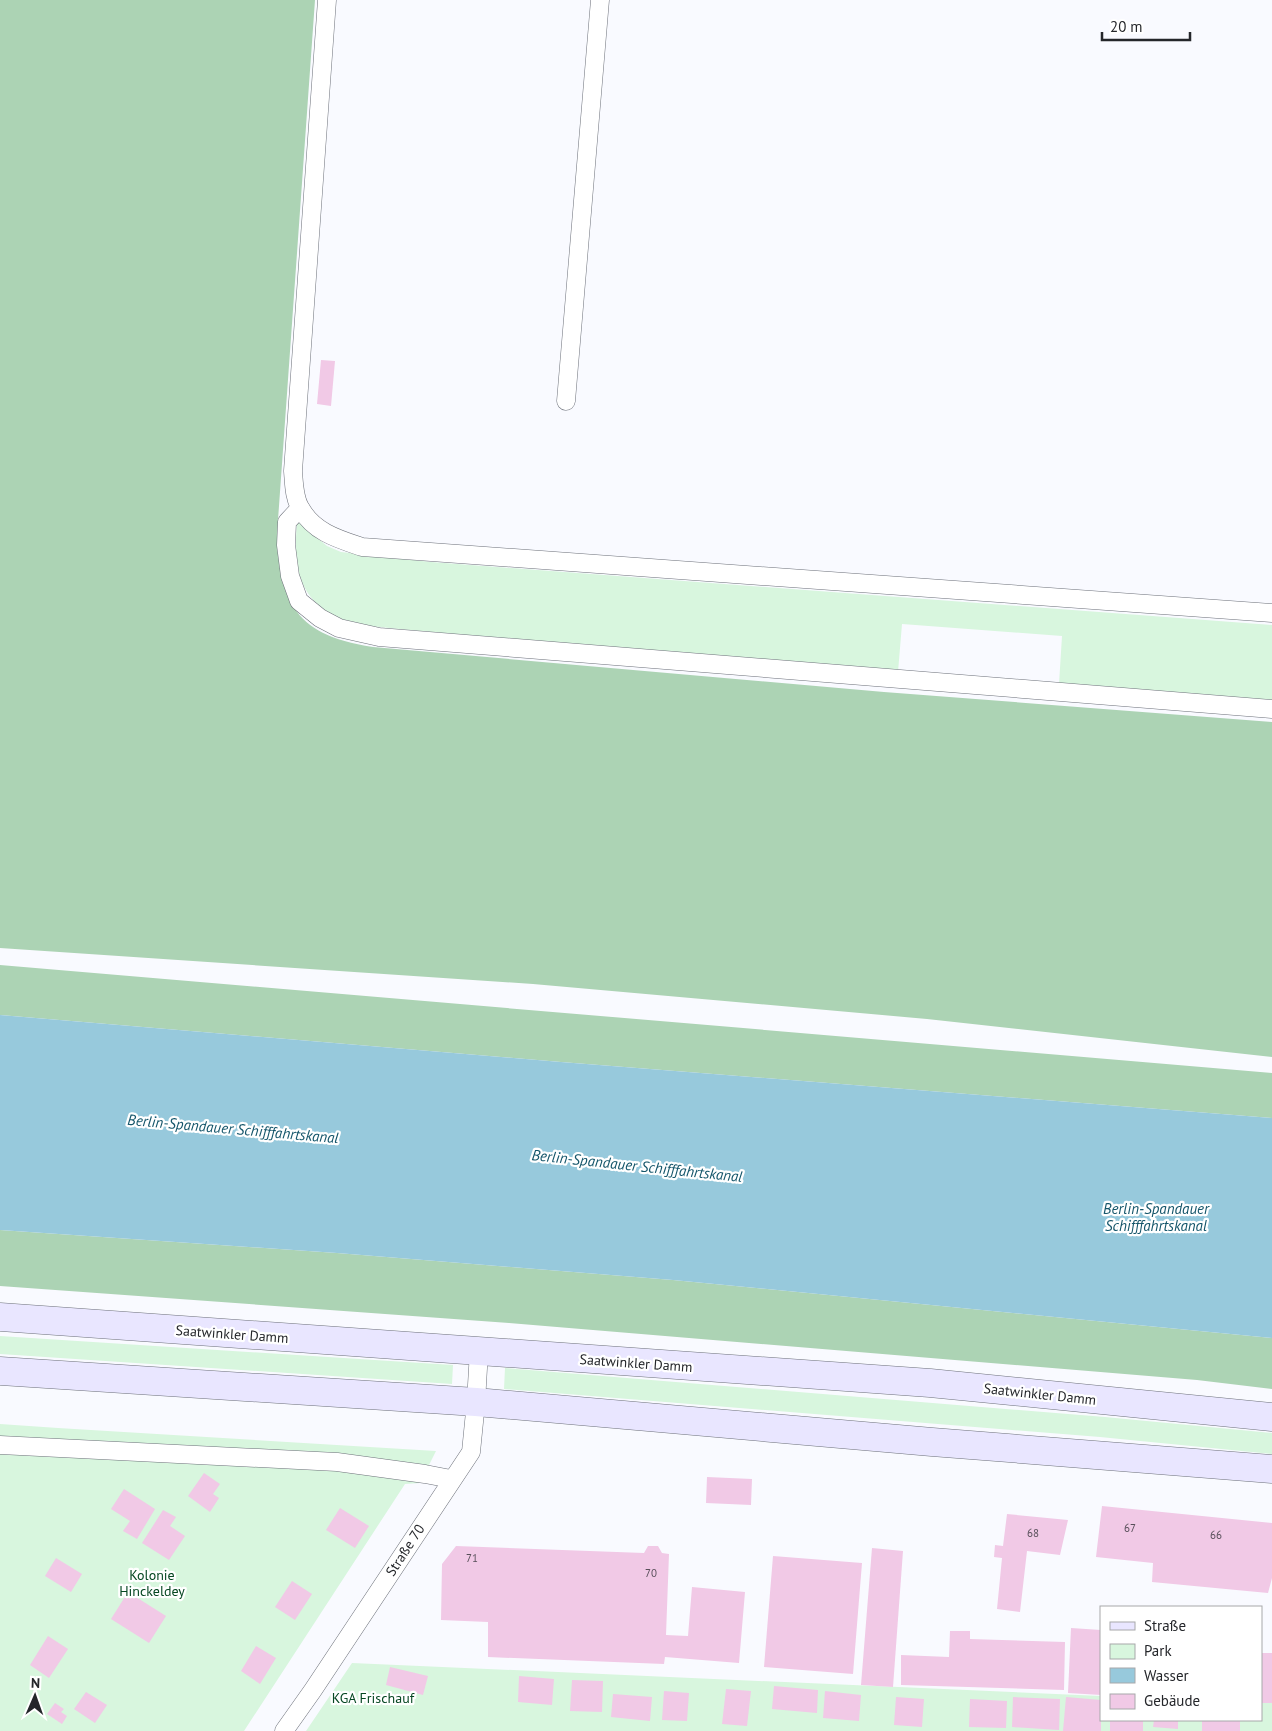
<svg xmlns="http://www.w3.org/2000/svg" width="1272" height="1731" viewBox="0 0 1272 1731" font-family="'PT Sans',sans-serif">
  <rect width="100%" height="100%" fill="#f9faff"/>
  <g fill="#d8f6de">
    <path d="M297,521L327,546L341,552L431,562L1272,625V700L1059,684L1062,636L902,624L898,672L577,646L358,625C328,619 301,597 297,564C295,550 296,535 297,521Z"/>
    <polygon points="0,1336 453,1365 452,1384 0,1354"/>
    <polygon points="505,1368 1105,1417 1272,1433 1272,1454 1100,1437 504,1389"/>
    <polygon points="0,1424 58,1428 436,1451 420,1483 405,1484 244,1731 0,1731"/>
    <polygon points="352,1663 1101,1696 1101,1720 1261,1720 1261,1703 1272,1703 1272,1731 306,1731"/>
  </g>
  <g fill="#acd3b4">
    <path d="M0,0H315L278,520C279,598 289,634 373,647L884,692L1272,722V1057L927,1019L533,984L0,948Z"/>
    <polygon points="0,965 1272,1073 1272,1118 561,1062 0,1015"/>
    <polygon points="0,1230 337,1253 673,1280 1272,1338 1272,1389 1197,1380 509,1323 0,1286"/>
  </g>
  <polygon fill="#97c9dc" points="0,1015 561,1062 1272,1118 1272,1338 673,1280 337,1253 0,1230"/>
  <g fill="#f1c9e6">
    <polygon points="321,360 335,361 331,406 317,404"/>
    <polygon points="204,1473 220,1484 213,1494 219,1498 210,1512 188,1496"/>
    <polygon points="707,1477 752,1479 751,1505 706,1503"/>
    <polygon points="124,1489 155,1509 137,1539 123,1531 130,1521 111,1509"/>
    <polygon points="1102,1506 1272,1523 1272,1578 1268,1593 1152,1582 1153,1563 1096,1557"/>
    <polygon points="340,1508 369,1526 355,1548 326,1530"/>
    <polygon points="163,1510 176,1517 170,1526 185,1536 169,1560 142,1543"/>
    <polygon points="1007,1514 1068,1520 1060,1555 1027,1551 1020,1612 997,1609 1002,1558 994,1557 995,1545 1003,1546"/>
    <polygon points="456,1546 644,1553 648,1546 658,1546 662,1553 669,1554 666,1635 688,1636 692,1587 745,1592 739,1663 665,1657 664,1664 488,1657 488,1622 441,1620 442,1564"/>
    <polygon points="872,1548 903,1551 893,1687 861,1685"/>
    <polygon points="773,1556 862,1563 853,1674 764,1667"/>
    <polygon points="56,1558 82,1574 71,1592 45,1576"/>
    <polygon points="292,1581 312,1594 295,1620 275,1607"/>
    <polygon points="128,1592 166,1616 149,1643 111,1619"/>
    <polygon points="1071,1628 1101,1630 1101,1695 1068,1693"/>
    <polygon points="950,1631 970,1631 970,1639 1065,1642 1064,1690 901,1685 901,1655 949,1657"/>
    <polygon points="48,1636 68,1649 49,1678 30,1665"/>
    <polygon points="256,1646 276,1658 260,1684 241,1671"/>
    <rect x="1261" y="1653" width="11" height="50"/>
    <polygon points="390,1667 428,1676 423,1695 386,1685"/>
    <polygon points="519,1676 554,1679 552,1705 518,1702"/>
    <polygon points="572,1680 603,1681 602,1712 570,1711"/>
    <polygon points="774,1686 818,1690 817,1713 772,1709"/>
    <polygon points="726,1689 751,1691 747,1726 722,1724"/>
    <polygon points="664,1691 689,1693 687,1721 662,1720"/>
    <polygon points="825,1691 861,1695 859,1721 823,1718"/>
    <polygon points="86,1692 107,1705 95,1723 74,1709"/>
    <polygon points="613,1694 652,1697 650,1721 611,1717"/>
    <polygon points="896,1697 924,1699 922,1727 894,1725"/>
    <polygon points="1013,1697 1060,1699 1059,1730 1012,1727"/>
    <polygon points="1066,1697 1101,1700 1101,1731 1063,1731"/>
    <polygon points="970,1699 1007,1701 1006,1728 969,1727"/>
    <polygon points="55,1703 64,1709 61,1712 67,1716 62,1724 47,1714"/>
    <rect x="1110" y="1720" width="33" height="11"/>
    <polygon points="1154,1720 1178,1720 1178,1729 1153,1727"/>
    <rect x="1202" y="1720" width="38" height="11"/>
  </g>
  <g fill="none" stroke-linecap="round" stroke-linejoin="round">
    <g stroke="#6d717a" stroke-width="19">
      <g id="service">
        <path d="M327,0L293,471C294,483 294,499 301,509C314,532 338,539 362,547L1272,613"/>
        <polyline points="566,401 600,0"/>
        <polyline points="300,508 287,522 286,545 290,576 299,601 320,618 339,628 379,637 1272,709"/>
        <polyline points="0,1445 337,1462 425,1474 451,1479"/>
        <polyline points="284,1731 313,1690 471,1452 476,1402 479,1351"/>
      </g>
    </g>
    <g stroke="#6d717a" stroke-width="29">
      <g id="secondary">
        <polyline points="0,1317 930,1383 1272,1417"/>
        <polyline points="0,1371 476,1402 932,1442 1272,1469"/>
      </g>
    </g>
    <use href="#service" stroke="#fff" stroke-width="18"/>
    <use href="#secondary" stroke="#e9e6ff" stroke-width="28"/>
  </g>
  <g text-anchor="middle" stroke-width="4.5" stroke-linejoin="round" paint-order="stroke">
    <g font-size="11" fill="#574f59">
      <text x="1130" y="1532">67</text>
      <text x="1033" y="1537">68</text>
      <text x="1216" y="1539">66</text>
      <text x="472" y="1562">71</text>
      <text x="651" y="1577">70</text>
    </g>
    <g font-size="14" fill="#24262a" stroke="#fff">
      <text transform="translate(232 1334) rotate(4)" y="5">Saatwinkler Damm</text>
      <text transform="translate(636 1363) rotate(4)" y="5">Saatwinkler Damm</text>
      <text transform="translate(1040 1394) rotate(6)" y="5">Saatwinkler Damm</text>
      <text transform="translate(405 1550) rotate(-57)" y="5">Straße 70</text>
    </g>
    <g font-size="14" fill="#064722" stroke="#fff">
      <text x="152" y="1580">Kolonie<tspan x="152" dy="16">Hinckeldey</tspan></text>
      <text x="373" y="1703">KGA Frischauf</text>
    </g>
    <g font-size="15" font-style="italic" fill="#14556a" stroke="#fff">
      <text transform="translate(233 1129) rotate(5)" y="5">Berlin-Spandauer Schifffahrtskanal</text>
      <text transform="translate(637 1166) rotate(6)" y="5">Berlin-Spandauer Schifffahrtskanal</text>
      <text x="1156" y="1214">Berlin-Spandauer<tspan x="1156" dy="17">Schifffahrtskanal</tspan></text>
    </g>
  </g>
  <rect x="1100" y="1606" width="162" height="115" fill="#ffffff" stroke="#a7a8aa"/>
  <rect x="1110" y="1622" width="25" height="8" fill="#e9e6ff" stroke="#a7a8aa"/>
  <text x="1144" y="1631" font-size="15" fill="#24262a">Straße</text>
  <rect x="1110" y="1644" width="25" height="15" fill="#d8f6de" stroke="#a7a8aa"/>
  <text x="1144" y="1656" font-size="15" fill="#24262a">Park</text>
  <rect x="1110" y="1668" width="25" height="15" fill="#97c9dc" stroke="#a7a8aa"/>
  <text x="1144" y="1681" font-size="15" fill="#24262a">Wasser</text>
  <rect x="1110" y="1694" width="25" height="15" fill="#f1c9e6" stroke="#a7a8aa"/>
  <text x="1144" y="1706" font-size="15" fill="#24262a">Gebäude</text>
  <g transform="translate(35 1696) rotate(2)" stroke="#ffffff" stroke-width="4" paint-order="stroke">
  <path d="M0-4L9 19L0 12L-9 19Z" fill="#24262a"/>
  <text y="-8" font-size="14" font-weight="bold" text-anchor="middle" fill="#24262a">N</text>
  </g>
  <path d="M1102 32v8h88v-8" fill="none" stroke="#24262a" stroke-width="2.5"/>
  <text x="1110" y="32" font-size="15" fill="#24262a" stroke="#ffffff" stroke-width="4" paint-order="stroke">20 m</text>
</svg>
